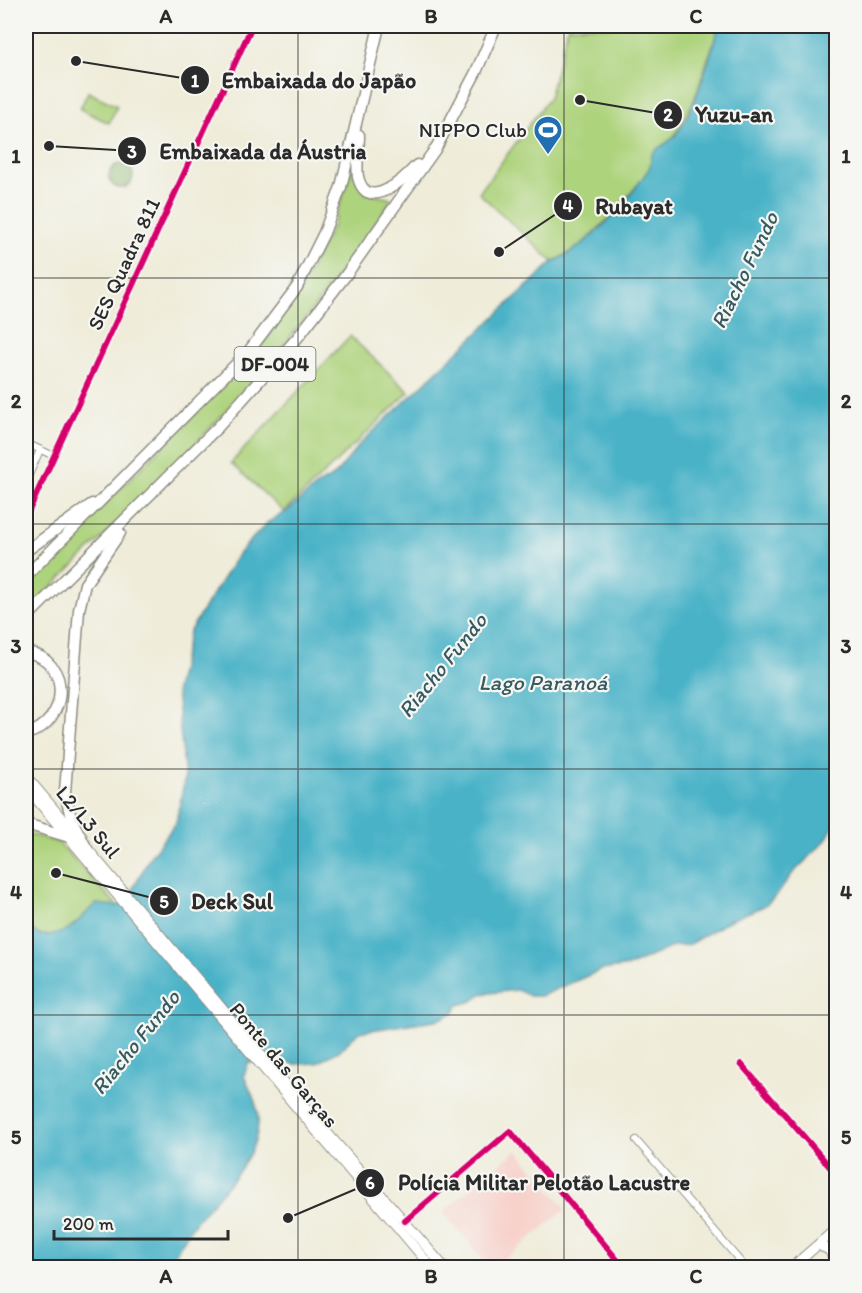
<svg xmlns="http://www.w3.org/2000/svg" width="862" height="1293" viewBox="0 0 862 1293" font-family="Itim,sans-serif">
  <rect width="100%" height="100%" fill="#f6f6f2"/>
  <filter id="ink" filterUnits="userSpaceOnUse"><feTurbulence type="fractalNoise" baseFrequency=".0167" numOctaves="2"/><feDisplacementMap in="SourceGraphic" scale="12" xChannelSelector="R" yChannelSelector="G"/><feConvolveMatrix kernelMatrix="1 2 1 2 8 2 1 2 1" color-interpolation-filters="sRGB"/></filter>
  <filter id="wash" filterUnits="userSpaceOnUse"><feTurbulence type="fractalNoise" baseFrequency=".008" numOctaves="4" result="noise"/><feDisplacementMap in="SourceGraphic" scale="24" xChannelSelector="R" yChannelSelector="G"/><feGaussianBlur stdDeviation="1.35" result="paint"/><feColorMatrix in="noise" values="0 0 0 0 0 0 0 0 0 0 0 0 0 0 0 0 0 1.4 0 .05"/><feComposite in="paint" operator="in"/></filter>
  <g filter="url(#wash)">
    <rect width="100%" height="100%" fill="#efecd9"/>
    <polygon fill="#f7d0c9" points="517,1150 566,1209 495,1267 489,1267 443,1212"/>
    <g fill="#add37c" stroke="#6c7f54" stroke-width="1.5">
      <polygon points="568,26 719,26 694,100 673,138 655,152 648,172 616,211 580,246 553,262 479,193 549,98"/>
      <polygon points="88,92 117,106 109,123 80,109"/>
      <path d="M356,156L365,193L392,199C353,256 312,313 266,366C191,453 107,532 26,613V583L237,372L270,335L301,288L333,225Z"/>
      <polygon points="350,336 409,392 284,512 231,463"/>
      <path d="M26,833L59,843L118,906L95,904C78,922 55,949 30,929L26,930Z"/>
    </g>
    <circle fill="#8ab56c" stroke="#5a704c" stroke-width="1.5" cx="121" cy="176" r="12"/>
    <path fill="#49b2c7" stroke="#3a6e79" stroke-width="1.5" d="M719,26H836V821L826,840L791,875L777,895L764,906L730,920L688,945L674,946L630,966L601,970L541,996H530L517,990L481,994L473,1001L458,1005L454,1012L441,1019L359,1032L339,1051L317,1063L295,1064L274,1059L248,1063L244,1076C250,1090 258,1104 258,1120C260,1160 216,1195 194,1224C184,1238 176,1253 167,1268L26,1267V930L32,929L38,935C67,937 77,923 95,904L118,906L131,892L150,857L176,823L185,778L176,690L189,632L239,553L268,522L286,512L319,484L335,475L361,443L553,262C591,244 625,205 648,170C652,165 650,158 653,153C659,146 669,143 675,136C696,110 709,58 719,26Z"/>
  </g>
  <g filter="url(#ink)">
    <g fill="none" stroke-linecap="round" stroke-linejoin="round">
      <g stroke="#8d8c82" stroke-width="8">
        <g id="street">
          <polyline points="26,443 54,456"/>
          <polyline points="26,482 40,450"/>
          <polyline points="26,517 252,26"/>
          <polyline points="741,1064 836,1174"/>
          <polyline points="636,1140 746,1268"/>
          <polyline points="405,1221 510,1131 624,1268"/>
        </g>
      </g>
      <g stroke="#8d8c82" stroke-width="11">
        <g id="secondary">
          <polyline points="26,776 323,1128 445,1268"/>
          <polyline points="26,787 432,1268"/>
        </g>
      </g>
      <g stroke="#8d8c82" stroke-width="11">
        <g id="primary">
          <polyline points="833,1232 836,1248"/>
          <polyline points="818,1245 829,1250 836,1262"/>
          <polyline points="791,1268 836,1229"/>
        </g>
      </g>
      <g stroke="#8d8c82" stroke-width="13">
        <g id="highway">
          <path d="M359,135C359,148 356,164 358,177C367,215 406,177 417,165"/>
          <polyline points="26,551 92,504"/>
          <polyline points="26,576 249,351 297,287 324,233 341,187 379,26"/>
          <polyline points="26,618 219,426 298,337 346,275 436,148 476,72 496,26"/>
          <path d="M26,652C73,660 69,723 26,734"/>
          <polyline points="26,824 66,836"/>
          <polyline points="88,851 71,818 65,792 79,610 85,584 120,533"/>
        </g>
      </g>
      <use href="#street" stroke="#fff" stroke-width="6"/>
      <use href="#secondary" stroke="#fff" stroke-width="9"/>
      <use href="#primary" stroke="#fff" stroke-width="9"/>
      <use href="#highway" stroke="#fff" stroke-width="10"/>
      <g stroke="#f6f6f2" stroke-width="10">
        <g id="cycleway">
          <polyline points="26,517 252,26"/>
          <polyline points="741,1064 836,1174"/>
          <polyline points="405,1221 510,1131 624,1268"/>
        </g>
      </g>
      <use href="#cycleway" stroke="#d6006c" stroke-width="6"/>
    </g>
  </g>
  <path fill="none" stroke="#2b2b2b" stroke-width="1.5" stroke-opacity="0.55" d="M298,26V1268M564,26V1268M26,278H836M26,524H836M26,769H836M26,1015H836"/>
  <defs>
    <g id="stadium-pin" transform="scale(1.5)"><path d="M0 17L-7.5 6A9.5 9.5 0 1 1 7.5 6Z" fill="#1f6fb2" stroke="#f6f6f2"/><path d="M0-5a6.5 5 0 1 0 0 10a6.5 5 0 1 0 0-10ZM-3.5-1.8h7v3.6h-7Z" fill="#fff"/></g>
  </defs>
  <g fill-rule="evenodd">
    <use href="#stadium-pin" x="548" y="130"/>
  </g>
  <g text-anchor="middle" stroke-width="4.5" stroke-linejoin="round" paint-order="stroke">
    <rect fill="#f6f6f2" stroke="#686867" stroke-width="1.5" x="234.5" y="347" width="81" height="34" rx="4.5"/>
    <g font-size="20" font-weight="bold" fill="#2b2b2b">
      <text x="275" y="371">DF-004</text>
    </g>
    <g font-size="21" fill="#2b2b2b" stroke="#f6f6f2" text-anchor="end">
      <text x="527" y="137">NIPPO Club</text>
    </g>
    <g font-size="21" fill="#2b2b2b" stroke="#f6f6f2">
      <text transform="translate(124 264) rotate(-65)" y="7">SES Quadra 811</text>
      <text transform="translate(88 822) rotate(50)" y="7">L2/L3 Sul</text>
      <text transform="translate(284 1065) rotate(50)" y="7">Ponte das Garças</text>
    </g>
    <g font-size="22" font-style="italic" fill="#365a62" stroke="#f6f6f2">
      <text transform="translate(744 270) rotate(-64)" y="8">Riacho Fundo</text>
      <text transform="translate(442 665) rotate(-51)" y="8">Riacho Fundo</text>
      <text x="543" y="690">Lago Paranoá</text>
      <text transform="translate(135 1042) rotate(-51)" y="8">Riacho Fundo</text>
    </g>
  </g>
  <path fill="none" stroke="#2b2b2b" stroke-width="2" d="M76 61L195 80M580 100L668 115M49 146L132 151M499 252L568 206M56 873L164 901M288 1218L370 1183"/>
  <g fill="#2b2b2b" stroke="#f6f6f2" stroke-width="2">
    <circle cx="76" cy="61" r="6"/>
    <circle cx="580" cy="100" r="6"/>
    <circle cx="49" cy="146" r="6"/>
    <circle cx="499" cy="252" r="6"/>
    <circle cx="56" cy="873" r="6"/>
    <circle cx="288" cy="1218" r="6"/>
    <circle cx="195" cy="80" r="15"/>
    <circle cx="668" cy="115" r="15"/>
    <circle cx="132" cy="151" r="15"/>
    <circle cx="568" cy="206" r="15"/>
    <circle cx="164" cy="901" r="15"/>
    <circle cx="370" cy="1183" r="15"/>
  </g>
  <g font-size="18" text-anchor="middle" font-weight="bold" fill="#fff">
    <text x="195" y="87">1</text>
    <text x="668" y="121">2</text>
    <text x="132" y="158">3</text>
    <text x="568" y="212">4</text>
    <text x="164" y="908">5</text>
    <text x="370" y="1189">6</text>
  </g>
  <g font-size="22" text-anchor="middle" font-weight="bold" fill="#2b2b2b" stroke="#f6f6f2" stroke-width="4.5" stroke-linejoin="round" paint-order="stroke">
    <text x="319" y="88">Embaixada do Japão</text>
    <text x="734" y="122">Yuzu-an</text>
    <text x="263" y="159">Embaixada da Áustria</text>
    <text x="634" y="214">Rubayat</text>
    <text x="232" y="909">Deck Sul</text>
    <text x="544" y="1190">Polícia Militar Pelotão Lacustre</text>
  </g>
  <rect width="862" height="1293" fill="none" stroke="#f6f6f2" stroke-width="66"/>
  <path d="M54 1230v9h174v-9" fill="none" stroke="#2b2b2b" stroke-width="3"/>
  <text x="63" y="1230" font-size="18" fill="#2b2b2b" stroke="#f6f6f2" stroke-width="4.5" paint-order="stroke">200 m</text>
  <rect x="33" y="33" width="796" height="1227" fill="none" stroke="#2b2b2b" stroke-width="2"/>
  <g font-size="20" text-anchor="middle" font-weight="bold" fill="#2b2b2b">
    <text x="166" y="23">A</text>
    <text x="431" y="23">B</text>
    <text x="696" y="23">C</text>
    <text x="16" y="163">1</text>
    <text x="846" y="163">1</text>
    <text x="16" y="408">2</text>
    <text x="846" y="408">2</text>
    <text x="16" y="653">3</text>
    <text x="846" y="653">3</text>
    <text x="16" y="899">4</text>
    <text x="846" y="899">4</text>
    <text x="16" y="1144">5</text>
    <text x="846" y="1144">5</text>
    <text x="166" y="1283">A</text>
    <text x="431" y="1283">B</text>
    <text x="696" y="1283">C</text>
  </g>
</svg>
